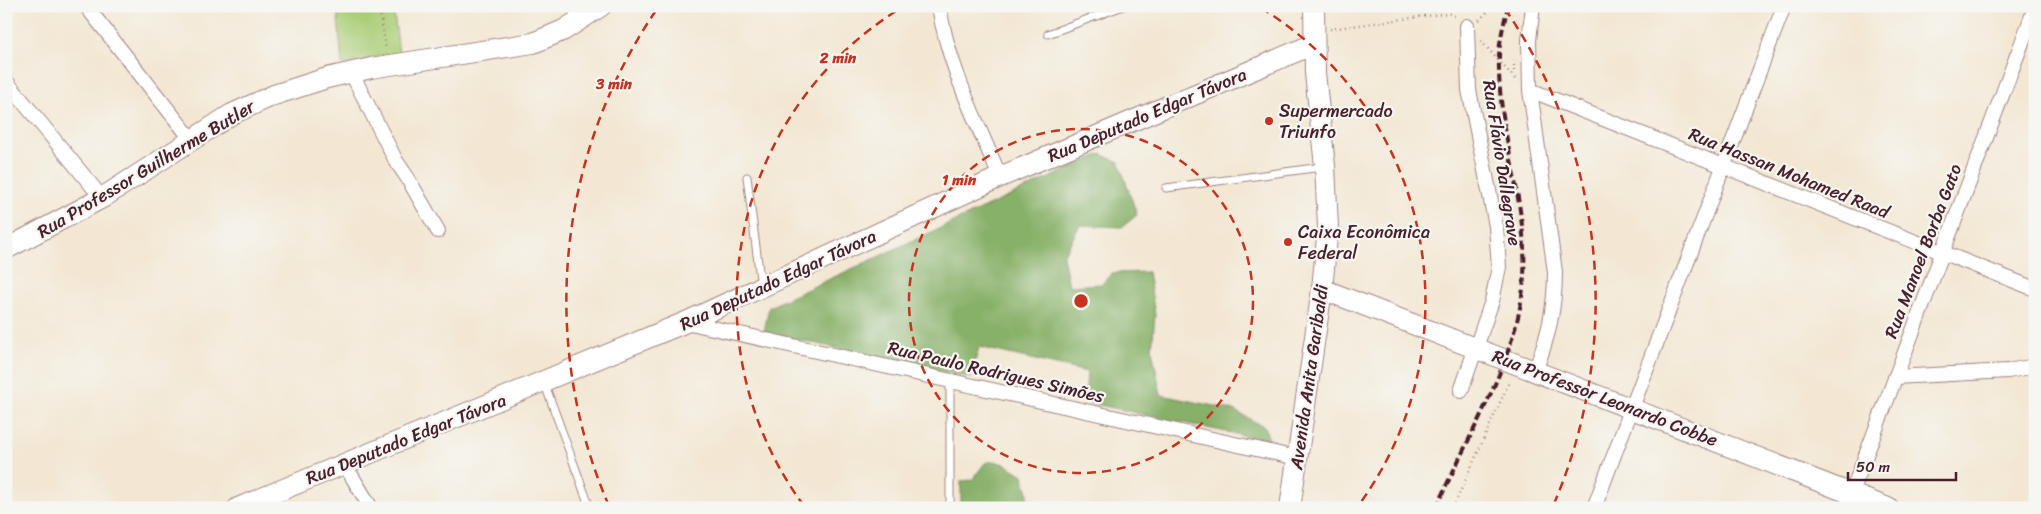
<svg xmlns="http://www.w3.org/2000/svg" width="2041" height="514" viewBox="0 0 2041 514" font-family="Sriracha,sans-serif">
  <rect width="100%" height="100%" fill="#f6f6f2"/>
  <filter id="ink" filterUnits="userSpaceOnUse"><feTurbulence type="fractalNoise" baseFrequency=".02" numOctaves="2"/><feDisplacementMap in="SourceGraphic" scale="10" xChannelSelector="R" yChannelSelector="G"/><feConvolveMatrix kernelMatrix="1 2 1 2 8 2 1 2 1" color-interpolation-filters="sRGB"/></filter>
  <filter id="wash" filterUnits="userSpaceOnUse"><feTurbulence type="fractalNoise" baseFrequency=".0096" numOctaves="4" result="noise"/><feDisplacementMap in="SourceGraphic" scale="20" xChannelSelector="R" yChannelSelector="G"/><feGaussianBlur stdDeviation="1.12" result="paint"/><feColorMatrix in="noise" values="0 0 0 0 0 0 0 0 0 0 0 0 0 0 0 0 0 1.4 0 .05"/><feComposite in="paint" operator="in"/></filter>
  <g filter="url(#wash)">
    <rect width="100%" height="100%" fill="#f3e7d3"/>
    <polygon fill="#aacd76" stroke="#7a7650" points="337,6 393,6 399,53 342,65"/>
    <g fill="#87b067" stroke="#686849">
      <polygon points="1101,154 1119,162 1137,215 1122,227 1080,225 1063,256 1069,286 1102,284 1112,273 1148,272 1155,315 1152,350 1161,395 1233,410 1265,427 1269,441 1085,402 1087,372 979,347 971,378 764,332 769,307"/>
      <polygon points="994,461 1007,465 1023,475 1028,493 1027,508 961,508 961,481 972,480 985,463"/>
    </g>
  </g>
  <g filter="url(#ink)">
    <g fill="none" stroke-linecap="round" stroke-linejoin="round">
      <g stroke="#9e837f" stroke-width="9">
        <g id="lane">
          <polyline points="569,6 577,18"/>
          <polyline points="1048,34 1123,6"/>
          <polyline points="747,177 761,286"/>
          <polyline points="1166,188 1322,167"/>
          <polyline points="950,381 950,508"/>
          <polyline points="544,382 590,508"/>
        </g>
      </g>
      <g stroke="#9e837f" stroke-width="16">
        <g id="street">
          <polyline points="86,6 192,140"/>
          <path d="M939,6C948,66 977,122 1000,177"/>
          <path d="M1533,6L1529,40L1530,90L1555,272C1555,309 1548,338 1535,371"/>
          <polyline points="351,72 396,161 407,177 438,231"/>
          <polyline points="6,81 102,198"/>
          <polyline points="1530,90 2035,289"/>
          <polyline points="686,322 1297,458"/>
          <polyline points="1895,377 2008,371 2035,366"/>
          <polyline points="1461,391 1492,301 1499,267 1496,226 1469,90 1467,26"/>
          <polyline points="345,465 371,508"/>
          <polyline points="1594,508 1784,6"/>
          <polyline points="1846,508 2035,8"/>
        </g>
      </g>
      <g stroke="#9e837f" stroke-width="22">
        <g id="secondary">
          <polyline points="6,249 102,198 232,114 274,95 327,78 371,68 533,43 564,30 601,6"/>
          <polyline points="1322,289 1888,508"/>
          <polyline points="238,508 686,322 1000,177 1314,44"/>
          <polyline points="1290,508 1322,289 1328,227 1325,166 1315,73 1314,6"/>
        </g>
      </g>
      <g stroke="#9e837f" stroke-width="2.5" stroke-dasharray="1 4" stroke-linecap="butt">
        <polyline points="379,6 386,49"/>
        <polyline points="1479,20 1494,6"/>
        <polyline points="1330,29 1448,13 1457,17"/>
        <polyline points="1481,41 1517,81"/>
        <polyline points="1514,60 1514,74"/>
        <polyline points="1453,508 1510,380"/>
      </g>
      <use href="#lane" stroke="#fff" stroke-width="7"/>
      <use href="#street" stroke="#fff" stroke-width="14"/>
      <use href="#secondary" stroke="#fff" stroke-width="20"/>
      <path stroke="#4a1f2b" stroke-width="4" stroke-dasharray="8 4" stroke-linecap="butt" d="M1436,508C1468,435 1520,355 1524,276C1528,202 1497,132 1499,58C1499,41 1504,23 1508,6"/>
    </g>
  </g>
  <g fill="none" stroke="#c8321e" stroke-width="2.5" stroke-dasharray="9 6">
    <circle cx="1081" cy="301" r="172"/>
    <path d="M804 506A344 344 0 0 1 901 8M1261 8A344 344 0 0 1 1358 506"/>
    <path d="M609 506A515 515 0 0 1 657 9M1505 9A515 515 0 0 1 1553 506"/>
  </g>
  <g fill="#c8321e" stroke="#f6f6f2" stroke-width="2">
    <circle cx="1269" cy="121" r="5"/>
    <circle cx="1288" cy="242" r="5"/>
  </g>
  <g text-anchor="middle" stroke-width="4.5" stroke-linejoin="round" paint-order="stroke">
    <g font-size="18" fill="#4a1f2b" stroke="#f6f6f2" text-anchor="start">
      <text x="1279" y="117">Supermercado<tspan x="1279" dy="21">Triunfo</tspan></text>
      <text x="1298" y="238">Caixa Econômica<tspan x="1298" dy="21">Federal</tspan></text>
    </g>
    <g font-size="18" fill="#4a1f2b" stroke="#f6f6f2">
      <text transform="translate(1147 115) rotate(-23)" y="6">Rua Deputado Edgar Távora</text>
      <text transform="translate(1502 163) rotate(81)" y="6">Rua Flávio Dallegrave</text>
      <text transform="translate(146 169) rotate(-31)" y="6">Rua Professor Guilherme Butler</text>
      <text transform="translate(1789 173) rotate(22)" y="6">Rua Hassan Mohamed Raad</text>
      <text transform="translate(1923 251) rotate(-69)" y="6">Rua Manoel Borba Gato</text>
      <text transform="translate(778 280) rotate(-25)" y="6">Rua Deputado Edgar Távora</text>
      <text transform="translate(996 372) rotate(13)" y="6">Rua Paulo Rodrigues Simões</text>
      <text transform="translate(1309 377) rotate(-82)" y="6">Avenida Anita Garibaldi</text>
      <text transform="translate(1605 398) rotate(21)" y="6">Rua Professor Leonardo Cobbe</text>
      <text transform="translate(406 439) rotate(-22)" y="6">Rua Deputado Edgar Távora</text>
    </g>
  </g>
  <circle cx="1081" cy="301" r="8" fill="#c8321e" stroke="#f6f6f2" stroke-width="2.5"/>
  <g font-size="15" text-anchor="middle" font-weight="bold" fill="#c8321e" stroke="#f6f6f2" stroke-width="4.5" stroke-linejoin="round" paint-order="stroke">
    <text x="838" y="63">2 min</text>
    <text x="614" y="89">3 min</text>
    <text x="959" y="185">1 min</text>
  </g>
  <rect width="2041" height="514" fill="none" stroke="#f6f6f2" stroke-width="25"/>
  <path d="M1848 472v8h108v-8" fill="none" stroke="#4a1f2b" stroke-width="2.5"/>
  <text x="1856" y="472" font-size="15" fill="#4a1f2b" stroke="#f6f6f2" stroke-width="4" paint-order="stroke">50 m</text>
</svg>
